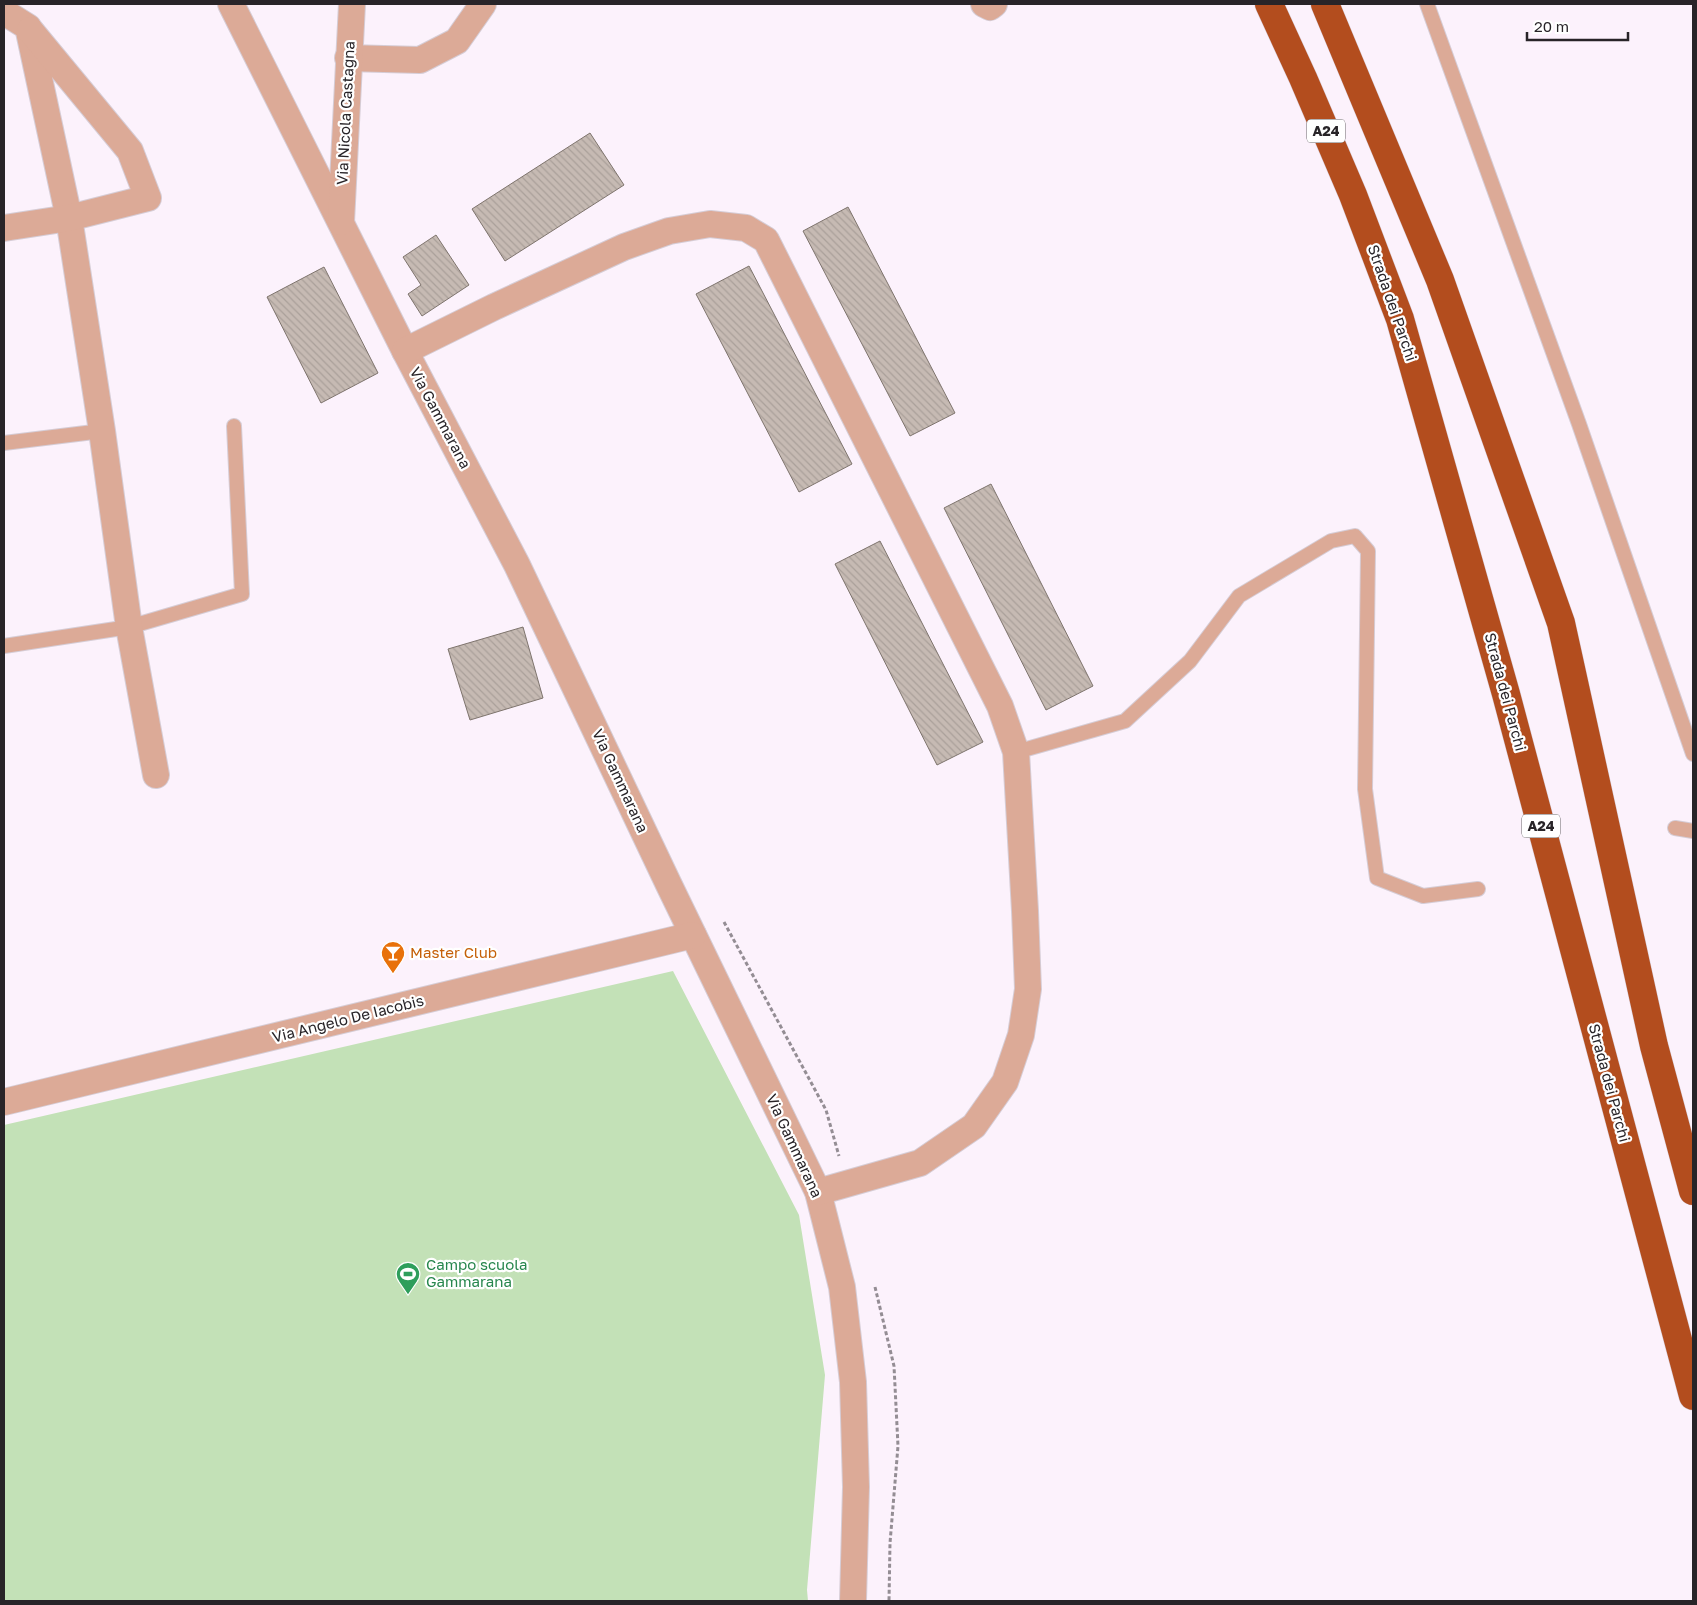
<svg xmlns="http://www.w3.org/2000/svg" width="1697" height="1605" viewBox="0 0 1697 1605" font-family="'Golos Text',sans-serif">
  <defs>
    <pattern id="building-back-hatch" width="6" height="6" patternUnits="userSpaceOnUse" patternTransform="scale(1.25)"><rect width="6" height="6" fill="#c6bab3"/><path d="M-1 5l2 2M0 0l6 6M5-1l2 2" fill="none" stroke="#aaa09a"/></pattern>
  </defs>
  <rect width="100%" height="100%" fill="#fcf2fc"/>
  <polygon fill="#c3e1b7" points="673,971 799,1215 825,1375 807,1590 808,1601 4,1601 4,1125"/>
  <g fill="url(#building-back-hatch)" stroke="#7e746d">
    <polygon points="590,133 624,185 505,261 472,209"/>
    <polygon points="848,207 955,413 910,436 803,231"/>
    <polygon points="436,235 469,285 422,316 408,294 421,285 403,257"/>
    <polygon points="749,266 852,464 799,492 696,294"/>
    <polygon points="324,267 378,373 321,403 267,297"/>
    <polygon points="991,484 1093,686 1046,710 944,508"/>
    <polygon points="880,541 983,742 937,765 835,564"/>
    <polygon points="523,627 543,698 470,720 448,649"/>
  </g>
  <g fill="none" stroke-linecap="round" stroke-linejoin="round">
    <g stroke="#d6cdd6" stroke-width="16">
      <g id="lane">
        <polyline points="1427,4 1579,424 1693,754"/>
        <polyline points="4,443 102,431"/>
        <polyline points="4,646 129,627 242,594 234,426"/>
        <polyline points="1016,752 1125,721 1190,661 1239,596 1331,541 1355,536 1368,551 1365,789 1377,878 1423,896 1478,889"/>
        <polyline points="1675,828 1693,831"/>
      </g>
    </g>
    <g stroke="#d6cdd6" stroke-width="28">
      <g id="street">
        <polyline points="231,4 405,351 517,565 669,885 818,1192 842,1287 853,1382 856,1487 853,1601"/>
        <polyline points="984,4 990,7 994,4"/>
        <polyline points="4,12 28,27 69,218 102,431 129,627 156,775"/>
        <polyline points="348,58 420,60 457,41 483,4"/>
        <polyline points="341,222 352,4"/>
        <polyline points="4,228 69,218 148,198 130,151 30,30"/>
        <polyline points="405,351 494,307 624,247 669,231 710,224 746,228 766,240 1000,706 1016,752 1025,911 1028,989 1021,1035 1005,1082 974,1126 920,1163 818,1192"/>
        <polyline points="4,1102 693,935"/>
      </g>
    </g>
    <g stroke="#d6cdd6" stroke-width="29">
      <g id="highway">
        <polyline points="1269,4 1303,78 1353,195 1400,319 1506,694 1693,1396"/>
        <polyline points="1325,4 1440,280 1561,623 1654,1046 1693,1191"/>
      </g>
    </g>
    <g stroke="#948d94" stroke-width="3" stroke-dasharray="4 2.5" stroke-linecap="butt">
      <polyline points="724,922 826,1110 839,1156"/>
      <polyline points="875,1287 894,1366 898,1446 890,1543 889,1601"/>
    </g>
    <use href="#lane" stroke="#dcaa97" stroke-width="14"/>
    <use href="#street" stroke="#dcaa97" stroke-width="26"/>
    <use href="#highway" stroke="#b34d1e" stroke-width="28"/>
  </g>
  <defs>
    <g id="bar-pin" transform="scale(1.25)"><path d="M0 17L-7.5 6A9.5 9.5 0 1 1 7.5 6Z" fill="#e8710a" stroke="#fff"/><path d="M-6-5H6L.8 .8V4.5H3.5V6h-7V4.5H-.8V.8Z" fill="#fff"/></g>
    <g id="stadium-pin" transform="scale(1.25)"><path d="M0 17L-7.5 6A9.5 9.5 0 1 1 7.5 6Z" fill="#2e9e5b" stroke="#fff"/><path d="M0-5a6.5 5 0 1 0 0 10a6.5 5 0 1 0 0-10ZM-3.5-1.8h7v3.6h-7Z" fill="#fff"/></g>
  </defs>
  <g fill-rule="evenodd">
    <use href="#bar-pin" x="393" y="953"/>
    <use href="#stadium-pin" x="408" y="1274"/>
  </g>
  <g text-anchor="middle" stroke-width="4.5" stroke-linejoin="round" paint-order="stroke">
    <g fill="#fff" stroke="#686668" stroke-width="1">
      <rect x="1307" y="119.5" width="38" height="23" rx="4"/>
      <rect x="1522" y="814.5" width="38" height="23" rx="4"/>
    </g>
    <g font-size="14" font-weight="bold" fill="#282428">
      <text x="1326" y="136">A24</text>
      <text x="1541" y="831">A24</text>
    </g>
    <g font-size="15" fill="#282428" stroke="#fff">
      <text transform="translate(346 113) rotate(-87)" y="5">Via Nicola Castagna</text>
      <text transform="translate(1392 303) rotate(71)" y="5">Strada dei Parchi</text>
      <text transform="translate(440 418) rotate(62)" y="5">Via Gammarana</text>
      <text transform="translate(1505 692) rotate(75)" y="5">Strada dei Parchi</text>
      <text transform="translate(620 781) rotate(65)" y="5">Via Gammarana</text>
      <text transform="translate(348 1019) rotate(-14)" y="5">Via Angelo De Iacobis</text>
      <text transform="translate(1609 1083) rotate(75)" y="5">Strada dei Parchi</text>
      <text transform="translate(794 1146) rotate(65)" y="5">Via Gammarana</text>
    </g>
    <g font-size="15" fill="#c56008" stroke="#fff" text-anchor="start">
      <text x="410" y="958">Master Club</text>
    </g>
    <g font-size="15" fill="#27864d" stroke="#fff" text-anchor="start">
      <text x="426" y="1270">Campo scuola<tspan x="426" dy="17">Gammarana</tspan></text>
    </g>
  </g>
  <rect width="1697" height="1605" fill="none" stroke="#282428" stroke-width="10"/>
  <path d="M1527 32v8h101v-8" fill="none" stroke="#282428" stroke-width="2.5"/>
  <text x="1534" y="32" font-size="15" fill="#282428" stroke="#ffffff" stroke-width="4" paint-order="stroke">20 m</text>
</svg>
